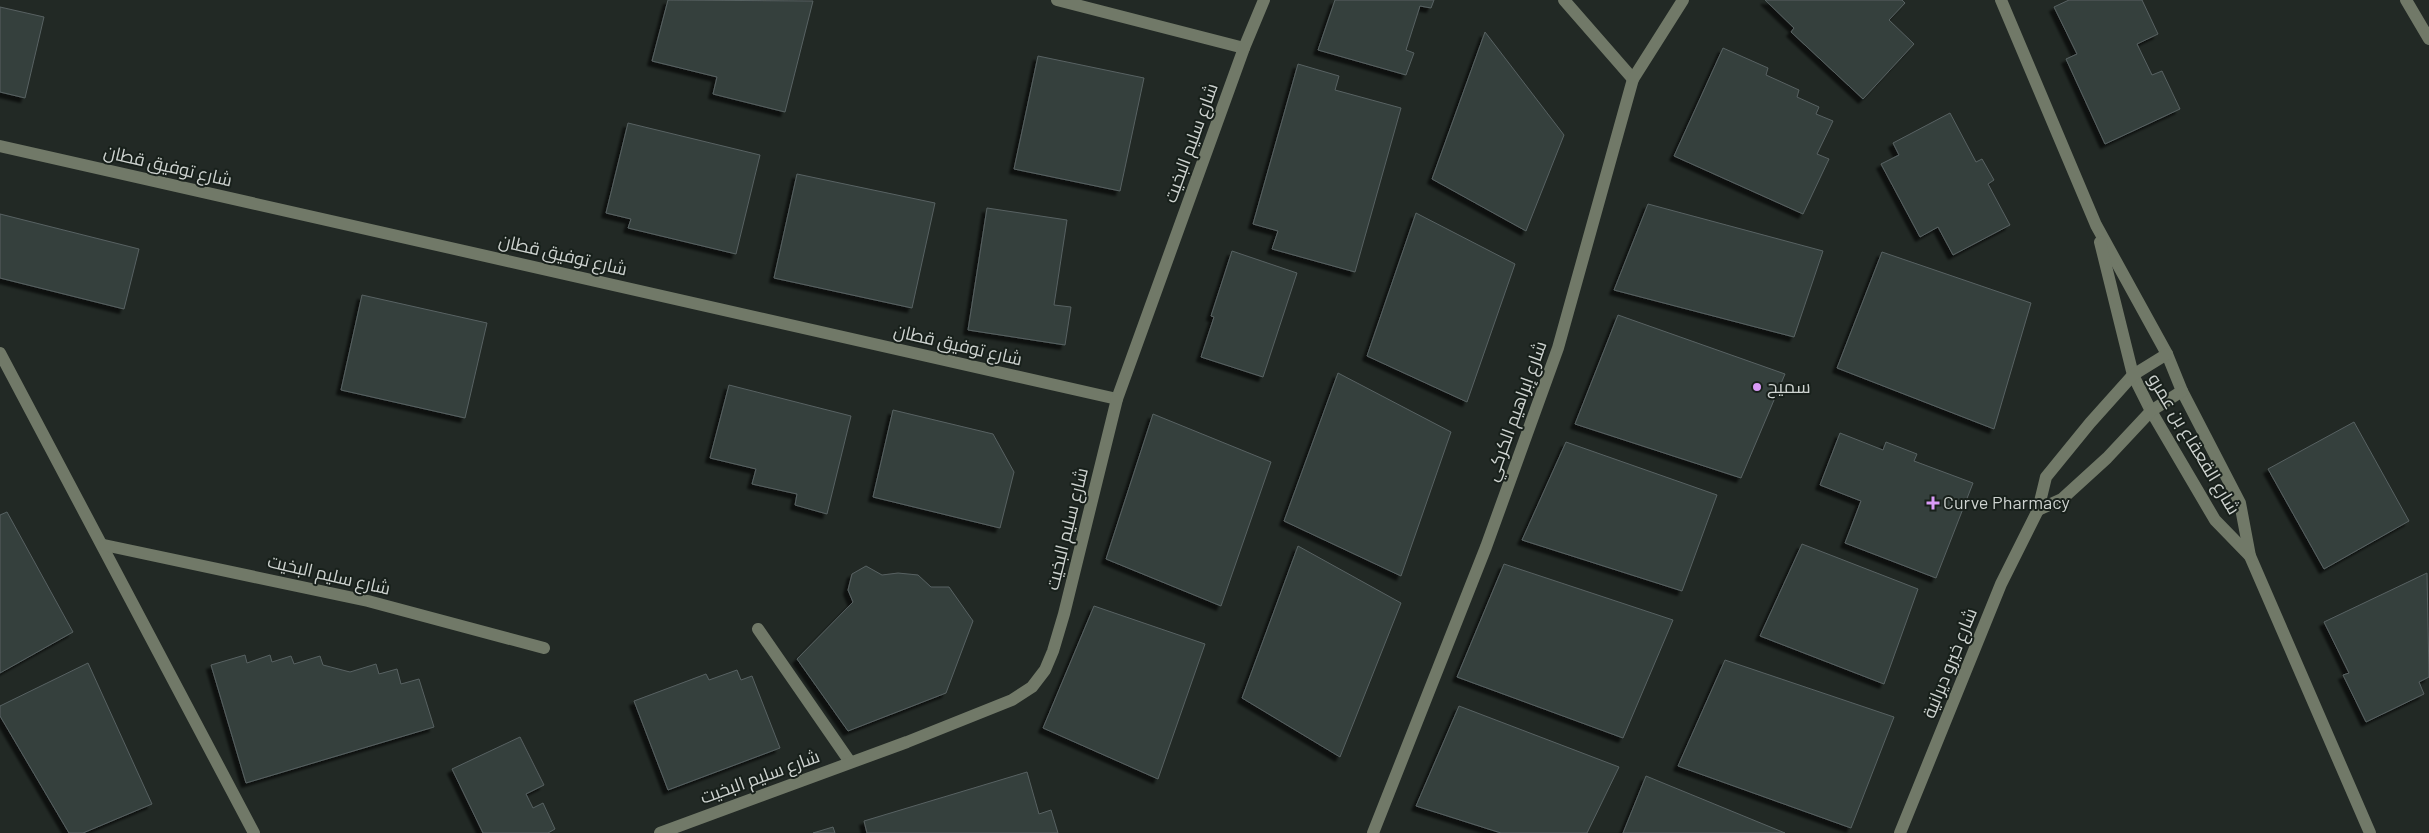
<svg xmlns="http://www.w3.org/2000/svg" width="2429" height="833" viewBox="0 0 2429 833" font-family="Barlow,Cairo,sans-serif">
  <defs>
    <filter id="shadow"><feDropShadow dx="-4.5" dy="4.5" stdDeviation="1" flood-color="#0009"/></filter>
  </defs>
  <rect width="100%" height="100%" fill="#222925"/>
  <g fill="#353f3e" stroke="#586262" filter="url(#shadow)">
    <polygon points="668,0 813,1 785,112 713,94 717,77 652,61"/>
    <polygon points="1335,0 1434,0 1431,8 1420,6 1406,50 1414,53 1406,75 1318,50"/>
    <polygon points="1765,0 1902,0 1905,3 1889,20 1914,44 1863,99 1791,32 1794,28"/>
    <polygon points="2069,0 2142,0 2158,34 2137,44 2152,75 2162,71 2180,109 2105,144 2066,59 2077,54 2054,7"/>
    <polygon points="0,7 44,17 25,98 0,92"/>
    <polygon points="1485,32 1564,135 1526,231 1432,179"/>
    <polygon points="1723,48 1768,68 1766,75 1799,90 1797,97 1819,107 1816,114 1833,121 1817,154 1829,159 1803,214 1674,156"/>
    <polygon points="1038,56 1144,78 1120,191 1014,169"/>
    <polygon points="1298,64 1339,76 1335,90 1401,108 1355,272 1272,249 1278,231 1253,224"/>
    <polygon points="1950,113 1976,162 1982,159 1994,180 1988,184 2010,225 1953,255 1938,227 1920,237 1881,164 1899,155 1893,143"/>
    <polygon points="628,123 760,155 736,254 628,228 631,219 606,213"/>
    <polygon points="797,174 935,203 912,308 774,278"/>
    <polygon points="1648,204 1823,251 1794,337 1614,290"/>
    <polygon points="987,208 1067,220 1054,305 1071,307 1065,345 968,330"/>
    <polygon points="1416,213 1515,264 1467,402 1367,356"/>
    <polygon points="0,214 139,249 124,309 0,278"/>
    <polygon points="1232,251 1297,273 1263,377 1201,357 1214,317 1211,316"/>
    <polygon points="1882,252 2031,303 1994,429 1837,368"/>
    <polygon points="362,295 487,323 465,418 341,390"/>
    <polygon points="1618,315 1785,374 1741,478 1575,424"/>
    <polygon points="1338,373 1451,432 1401,576 1284,521"/>
    <polygon points="729,385 851,416 827,514 795,505 797,494 752,484 756,469 710,458"/>
    <polygon points="893,410 993,434 1014,472 1000,528 873,497"/>
    <polygon points="1153,414 1271,462 1221,606 1106,559"/>
    <polygon points="2354,422 2409,521 2324,569 2268,469"/>
    <polygon points="1840,433 1883,450 1886,442 1917,454 1914,461 1973,483 1936,578 1845,543 1861,501 1820,485"/>
    <polygon points="1566,442 1717,495 1682,591 1522,540"/>
    <polygon points="7,512 73,632 0,673 0,515"/>
    <polygon points="1802,544 1918,589 1884,684 1760,636"/>
    <polygon points="1298,546 1401,603 1340,757 1242,698"/>
    <polygon points="1504,564 1673,620 1623,738 1457,677"/>
    <polygon points="866,566 882,575 898,573 918,575 931,587 949,587 973,621 946,693 848,731 797,659 853,602 848,590 852,574"/>
    <polygon points="2427,573 2429,677 2419,682 2424,694 2366,722 2343,675 2349,673 2324,622"/>
    <polygon points="1094,606 1205,644 1158,779 1043,728"/>
    <polygon points="245,655 247,663 270,655 272,662 291,656 294,664 320,656 323,665 350,672 376,664 379,674 397,669 401,684 419,679 434,727 246,783 211,665"/>
    <polygon points="1725,660 1894,717 1851,828 1678,766"/>
    <polygon points="88,663 152,804 83,833 69,833 0,716 0,706"/>
    <polygon points="737,670 741,680 752,676 780,748 668,790 634,701 706,674 709,680"/>
    <polygon points="1459,706 1619,767 1587,833 1501,833 1416,806"/>
    <polygon points="520,737 544,785 526,794 533,808 543,803 555,829 548,833 483,833 452,769"/>
    <polygon points="1027,772 1039,814 1051,810 1058,833 867,833 864,821"/>
    <polygon points="1646,776 1785,833 1623,833"/>
    <polygon points="833,827 835,833 813,833"/>
  </g>
  <g fill="none" stroke-linecap="round" stroke-linejoin="round">
    <g stroke="#717968" stroke-width="12">
      <polyline points="1057,0 1244,48"/>
      <polyline points="1564,0 1633,79"/>
      <polyline points="2001,0 2096,225 2167,354 2182,391 2240,503 2250,556 2370,833"/>
      <polyline points="2406,0 2429,39"/>
      <polyline points="0,146 1117,399"/>
      <polyline points="2100,242 2133,375 2151,411 2215,520 2250,556"/>
      <polyline points="0,353 254,833"/>
      <polyline points="2038,510 2062,499 2107,458 2151,411 2182,391"/>
      <polyline points="104,545 368,601 544,648"/>
      <polyline points="758,629 850,762"/>
      <polyline points="660,833 907,742 1012,700 1032,687 1045,670 1053,651 1064,614 1117,399 1244,48 1264,0"/>
      <polyline points="1373,833 1486,547 1558,348 1633,79 1683,0"/>
      <polyline points="1900,833 2001,584 2038,510 2046,477 2090,423 2133,375 2167,354"/>
    </g>
  </g>
  <g fill="#d99af7" stroke="#18201b" stroke-width="2">
    <circle cx="1757" cy="387" r="5"/>
    <path d="M1930.5 495.5h5v5h5v5h-5v5h-5v-5h-5v-5h5z"/>
  </g>
  <g text-anchor="middle" stroke-width="4" stroke-linejoin="round" paint-order="stroke">
    <g font-size="18" fill="#ced3d0" stroke="#18201b">
      <text transform="translate(1191 143) rotate(-70)" y="6">شارع سليم البخيت</text>
      <text transform="translate(168 166) rotate(13)" y="6">شارع توفيق قطان</text>
      <text transform="translate(563 255) rotate(13)" y="6">شارع توفيق قطان</text>
      <text transform="translate(958 345) rotate(13)" y="6">شارع توفيق قطان</text>
      <text transform="translate(1516 411) rotate(-70)" y="6">شارع إبراهيم الكركي</text>
      <text transform="translate(2194 444) rotate(59)" y="6">شارع القعقاع بن عمرو</text>
      <text transform="translate(1067 529) rotate(-76)" y="6">شارع سليم البخيت</text>
      <text transform="translate(329 575) rotate(13)" y="6">شارع سليم البخيت</text>
      <text transform="translate(1950 663) rotate(-68)" y="6">شارع خيرو ديرانية</text>
      <text transform="translate(760 777) rotate(-20)" y="6">شارع سليم البخيت</text>
    </g>
    <g font-size="18" fill="#ced3d0" stroke="#18201b" text-anchor="start">
      <text x="1767" y="393">سميح</text>
      <text x="1943" y="509">Curve Pharmacy</text>
    </g>
  </g>
</svg>
